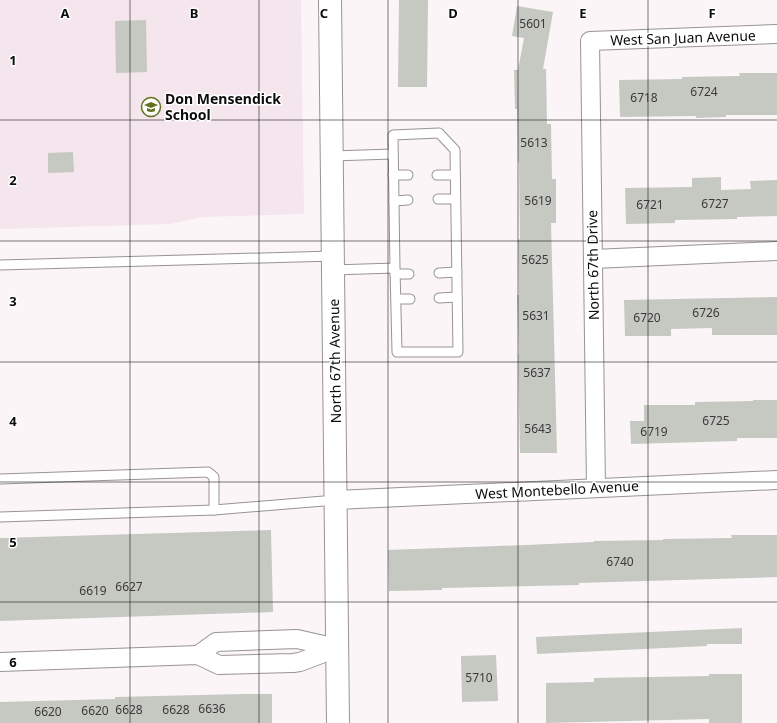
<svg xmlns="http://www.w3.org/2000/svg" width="777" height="723" viewBox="0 0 777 723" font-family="'Noto Sans',sans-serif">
  <rect width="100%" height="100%" fill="#fbf5f8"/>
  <polygon fill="#f4e6ec" points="0,0 301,0 304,214 203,217 169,224 0,229"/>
  <g fill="#c6c8c2">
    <polygon points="399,0 428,0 427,87 398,87"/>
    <polygon points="517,6 553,12 543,69 546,69 547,124 551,124 552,179 556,179 556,223 551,223 557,453 520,453 518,354 519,354 517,295 519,295 518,240 520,239 519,162 518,162 517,109 515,109 514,70 518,70 524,38 512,36"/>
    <polygon points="146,20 147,72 116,73 115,21"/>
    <polygon points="739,73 777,73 777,115 726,115 726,117 696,118 696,116 620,117 619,80 682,79 682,77 740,76"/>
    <polygon points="73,152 74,172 48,173 48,153"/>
    <polygon points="721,177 721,190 751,189 750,181 777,180 777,216 737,217 737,219 675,220 675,223 626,224 625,188 692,187 692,178"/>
    <polygon points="777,297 777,335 712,335 712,328 671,329 671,336 625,336 624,300"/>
    <polygon points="753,400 777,400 777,438 737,438 737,441 631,444 630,421 644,421 644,405 695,405 695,402 753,401"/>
    <polygon points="271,530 273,612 0,621 0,538"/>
    <polygon points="731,535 777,535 777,577 579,583 579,585 442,588 442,590 389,591 388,550 526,545 594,542 594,541 663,540 663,539 732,538"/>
    <polygon points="742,628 742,644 707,644 707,646 537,654 536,637"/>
    <polygon points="496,655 498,701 462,702 461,656"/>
    <polygon points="709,674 742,674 742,723 709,723 709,719 546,723 546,683 594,682 594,678 709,676"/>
    <polygon points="244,694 272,694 272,723 0,723 0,702 115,699 115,697"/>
  </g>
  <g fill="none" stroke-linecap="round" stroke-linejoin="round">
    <g stroke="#999395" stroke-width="11">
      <g id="service">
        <polyline points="332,156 393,154"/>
        <polyline points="393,175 408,175"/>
        <polyline points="437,175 455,175"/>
        <polyline points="438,199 455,199"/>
        <polyline points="394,201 408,200"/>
        <polyline points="0,265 333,256"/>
        <polyline points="333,270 395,268 397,352 458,352 455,150 439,133 393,135 395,268"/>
        <polyline points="439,273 457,272"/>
        <polyline points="395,274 409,274"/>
        <polyline points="439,298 457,297"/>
        <polyline points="396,299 410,299"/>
        <polyline points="0,479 208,472 214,477 214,510"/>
        <polyline points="0,517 214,510 336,500"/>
      </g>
    </g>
    <g stroke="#999395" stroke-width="20">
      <g id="minor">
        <polyline points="593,259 777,251"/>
        <polyline points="596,488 590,41 777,34"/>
        <polyline points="336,500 777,480"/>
        <polyline points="198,655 216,642 297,639 337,648"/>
        <polyline points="0,662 198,655 219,665 293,663 300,662 337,648"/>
      </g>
    </g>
    <g stroke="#999395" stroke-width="24">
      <polyline id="secondary" points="330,0 338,723"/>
    </g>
    <use href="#service" stroke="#fff" stroke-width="9"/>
    <use href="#minor" stroke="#fff" stroke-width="18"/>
    <use href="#secondary" stroke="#fff" stroke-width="22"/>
  </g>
  <path fill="none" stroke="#0d0b0c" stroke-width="1" stroke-opacity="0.55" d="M130,0V723M259,0V723M388,0V723M518,0V723M648,0V723M0,120H777M0,241H777M0,362H777M0,482H777M0,602H777"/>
  <defs>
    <g id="school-ring" transform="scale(1)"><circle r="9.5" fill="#fff" stroke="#61721f" stroke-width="1.5"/><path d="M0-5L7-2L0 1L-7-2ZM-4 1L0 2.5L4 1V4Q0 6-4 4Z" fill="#61721f"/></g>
  </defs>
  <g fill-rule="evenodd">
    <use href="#school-ring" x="151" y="107"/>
  </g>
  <g text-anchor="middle" stroke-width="3" stroke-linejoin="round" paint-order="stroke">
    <g font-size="12" fill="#3b3a3a">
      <text x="533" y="28">5601</text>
      <text x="704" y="96">6724</text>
      <text x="644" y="102">6718</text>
      <text x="534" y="147">5613</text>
      <text x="538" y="205">5619</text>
      <text x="715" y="208">6727</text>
      <text x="650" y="209">6721</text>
      <text x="535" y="264">5625</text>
      <text x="706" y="317">6726</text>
      <text x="536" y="320">5631</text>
      <text x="647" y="322">6720</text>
      <text x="537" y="377">5637</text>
      <text x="716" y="425">6725</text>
      <text x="538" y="433">5643</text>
      <text x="654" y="436">6719</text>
      <text x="620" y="566">6740</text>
      <text x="129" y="591">6627</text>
      <text x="93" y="595">6619</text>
      <text x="479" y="682">5710</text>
      <text x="212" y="713">6636</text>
      <text x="129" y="714">6628</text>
      <text x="176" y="714">6628</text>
      <text x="95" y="715">6620</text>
      <text x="48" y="716">6620</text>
    </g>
    <g font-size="14" fill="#0d0b0c" stroke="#fff">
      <text transform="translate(683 38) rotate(-2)" y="5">West San Juan Avenue</text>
      <text transform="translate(593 265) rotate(-91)" y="5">North 67th Drive</text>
      <text transform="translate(335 361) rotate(-91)" y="5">North 67th Avenue</text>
      <text transform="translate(557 490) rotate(-3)" y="5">West Montebello Avenue</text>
    </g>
    <g font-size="14" font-weight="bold" fill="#0d0b0c" stroke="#fff" text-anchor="start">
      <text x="165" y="104">Don Mensendick<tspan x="165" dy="16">School</tspan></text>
    </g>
  </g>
  <g font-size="13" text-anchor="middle" font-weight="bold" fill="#0d0b0c" stroke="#fff" stroke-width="3" stroke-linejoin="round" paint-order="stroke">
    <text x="65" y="18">A</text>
    <text x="194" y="18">B</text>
    <text x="324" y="18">C</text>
    <text x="453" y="18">D</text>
    <text x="583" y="18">E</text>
    <text x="712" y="18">F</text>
    <text x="13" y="65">1</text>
    <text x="13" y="185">2</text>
    <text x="13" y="306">3</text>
    <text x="13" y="426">4</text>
    <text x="13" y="547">5</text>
    <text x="13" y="667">6</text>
  </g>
</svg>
